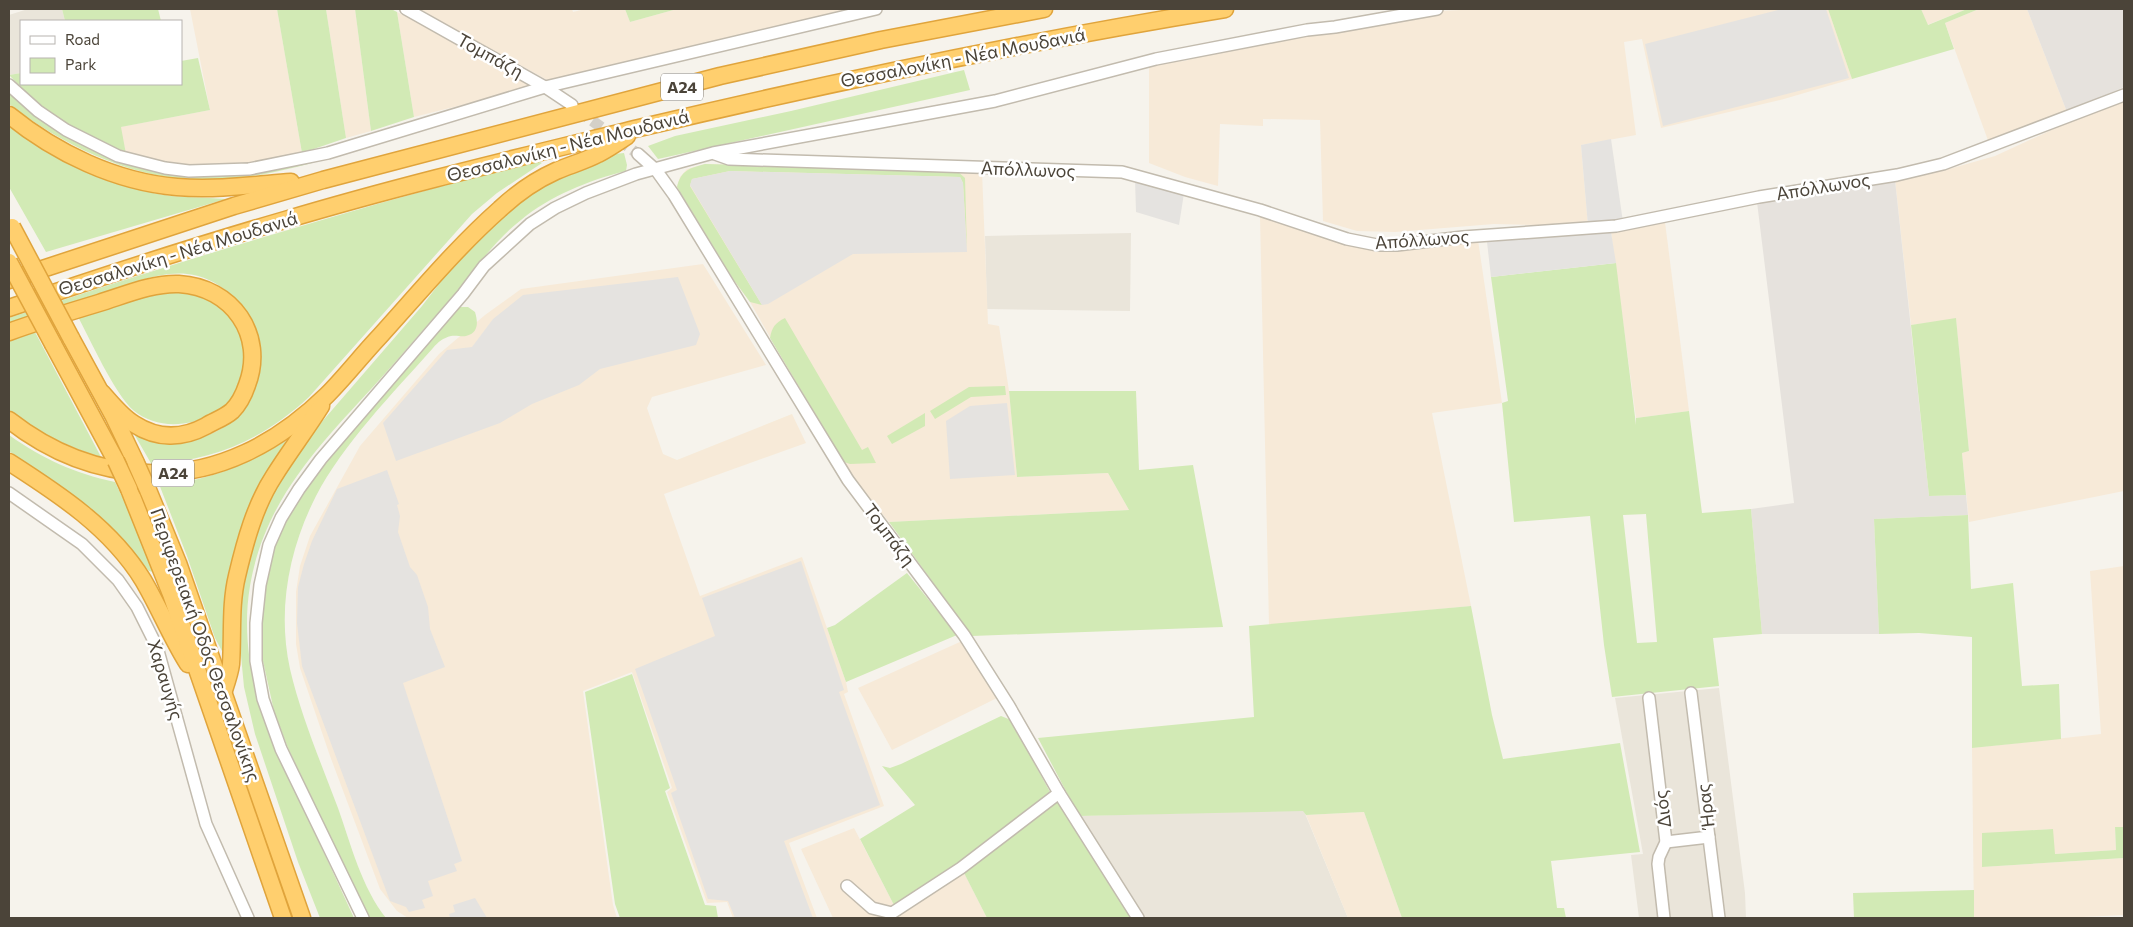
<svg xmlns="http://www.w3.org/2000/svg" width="2133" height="927" viewBox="0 0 2133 927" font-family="Commissioner,sans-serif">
  <rect width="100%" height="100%" fill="#f6f3ec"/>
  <g fill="#eae5da">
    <polygon points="28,9 62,9 65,21 21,21 21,73 9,75 9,15"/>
    <polygon points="1131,233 1130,311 987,309 985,236"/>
    <polygon points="1719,688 1745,893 1746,918 1639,918 1631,855 1643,854 1615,698"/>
    <polygon points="1260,811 1304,811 1348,918 1142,918 1079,816"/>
  </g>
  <g fill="#f7ead8">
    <polygon points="190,9 277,9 302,153 258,164 187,167 126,154 120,127 210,110"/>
    <polygon points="326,9 355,9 371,131 346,138"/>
    <polygon points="419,9 572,9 573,12 585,9 625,9 630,22 677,9 854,9 549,81"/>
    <polygon points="1482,9 1828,9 1852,79 1784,99 1661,128 1642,39 1624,42 1636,135 1581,145 1588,226 1494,224 1395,232 1357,231 1323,221 1320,120 1263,119 1263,126 1220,124 1218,186 1185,177 1149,163 1149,64 1184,61 1222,50 1418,12"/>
    <polygon points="1921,9 1967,9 1927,25"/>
    <polygon points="1979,9 2027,9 2067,112 1989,143 1945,23"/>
    <polygon points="397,12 457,42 534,87 414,117"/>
    <polygon points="2124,101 2124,491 1969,522 1962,453 1969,451 1956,319 1911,325 1895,180 1942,171 1995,156 2093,111"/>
    <polygon points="705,164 982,171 988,324 999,326 1009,391 1017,477 1108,473 1129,510 889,522 859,485 803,395 750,302 733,279 677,187 680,177 687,169"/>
    <polygon points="1260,216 1359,246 1383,250 1416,250 1478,240 1502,403 1432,413 1471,606 1269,625"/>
    <polygon points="1665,222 1689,411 1636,418 1611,232"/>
    <polygon points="703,264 766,365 652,397 647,408 663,454 677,460 792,414 806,443 664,494 700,596 802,557 846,682 848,692 844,694 884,806 789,843 817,918 733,918 727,902 707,903 667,792 672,788 632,672 583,691 613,905 617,918 408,918 397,911 380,889 330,756 300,668 296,644 296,592 300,566 310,536 360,446 439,354 485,315 521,289"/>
    <polygon points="2124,566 2124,827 2115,828 2116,850 2054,854 2052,829 1982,834 1982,867 2124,858 2124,915 2062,918 1974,918 1972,748 2101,734 2090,571"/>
    <polygon points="962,641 997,698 892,750 858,688"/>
    <polygon points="1364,812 1402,918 1348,918 1306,815"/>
    <polygon points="854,828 895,907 963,871 987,918 833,918 801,849"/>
  </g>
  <g fill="#e6e2dd">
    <polygon points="2027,9 2124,9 2124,87 2067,112"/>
    <polygon points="1895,180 1929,496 1966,495 1968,515 1874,519 1879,634 1762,634 1751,509 1794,503 1757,202"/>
  </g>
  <g fill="#d2eab5" fill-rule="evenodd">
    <polygon points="62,9 158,9 161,21 65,21"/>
    <polygon points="277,9 326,9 346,138 302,153"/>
    <polygon points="355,9 391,9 397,12 414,117 371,131"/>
    <polygon points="625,9 677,9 630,22"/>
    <polygon points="1828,9 1921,9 1928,25 1967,9 1979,9 1945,23 1954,49 1852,79"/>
    <polygon points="198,58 210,110 121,127 126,154 77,132 34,100 9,75 21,73 21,84 181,84 181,61"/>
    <polygon points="964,70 970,90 658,159 648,146 675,136 791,111"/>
    <path d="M9,93L25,108L66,137L96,152L152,169L267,170L340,155C293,169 242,182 193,180C126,176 61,144 9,104Z"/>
    <path d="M9,126C51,160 104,183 158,194C180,198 204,197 226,199L46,252L9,187Z"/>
    <path d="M624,153L627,165L626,171C589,180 550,196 521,220C491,243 473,274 448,302C425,327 404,353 381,378C323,442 265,497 250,586C241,640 253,694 274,744L354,918H320L298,862L255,734L244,687L239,635L242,582L259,522L275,488L307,439L422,306L472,241L533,191L565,174L614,154Z"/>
    <path d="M537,160L542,163L497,193L472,214L309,397C261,441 216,459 152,465L130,427C144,432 163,441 177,441C256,441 291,340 228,292C217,283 202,275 187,274C159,271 128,285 102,294C71,304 40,315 9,325V318C183,259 359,208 537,160Z"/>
    <path d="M705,164L956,170L965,178L967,252L963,183L960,177L730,171L692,179L690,186L762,305L750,302L733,279L677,187C681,170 690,168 705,164Z"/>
    <path d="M1616,263L1636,425V418L1689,411L1702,513L1751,509L1762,634L1713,638L1719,686L1612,697L1604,645L1590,516L1514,522L1502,403L1508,401L1491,277ZM1646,514L1657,642L1637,643L1623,515Z"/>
    <path d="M170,292C185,293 200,295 214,303C248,325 255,370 231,402C226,408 218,412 212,415C186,427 156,429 133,410C114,393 90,339 77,315L158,293Z"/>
    <path d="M460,307H468L475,312C478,322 479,333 466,336C462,337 456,335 451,336C443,338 438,342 433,348C393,393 343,444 316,496C289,549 277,610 290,669C301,716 321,763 338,808C351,845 362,888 386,918H369L288,748L274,711L261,652L260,634L265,574L281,525L320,466Z"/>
    <path d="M785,318L862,450L868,447L876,463L850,464L844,462L770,338C772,327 775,323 785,318Z"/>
    <polygon points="1956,318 1969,451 1962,453 1966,495 1929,496 1911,325"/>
    <path d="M35,332L101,457C67,447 37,432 9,410V341Z"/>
    <polygon points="1005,386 1006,395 971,397 935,419 930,411 969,387"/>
    <polygon points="1009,391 1136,391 1139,470 1193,465 1223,627 972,636 889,522 1129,510 1108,473 1017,477"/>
    <polygon points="925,413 925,426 892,444 887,436"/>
    <path d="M9,435C43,459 74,473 115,482L130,513L153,572L149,571L114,531L97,515L9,451Z"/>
    <path d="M286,441C243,511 223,566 223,650L222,651L215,638L187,556L159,484C206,483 246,464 286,441Z"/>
    <polygon points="1968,515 1971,589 2013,583 2022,686 2059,684 2061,739 1972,748 1972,637 1919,633 1879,634 1874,519"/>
    <polygon points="907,573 957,635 846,682 827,628 835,625"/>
    <polygon points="1471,606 1492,715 1503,759 1620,743 1640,852 1551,861 1557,908 1564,908 1566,918 1402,918 1364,812 1306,815 1303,811 1079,816 1038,738 1254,717 1249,626"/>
    <polygon points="632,674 670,788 665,791 705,905 716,906 718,918 620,918 615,904 585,692"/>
    <polygon points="1001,716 1011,720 1050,792 954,867 895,907 860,839 915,805 882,766 890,768 901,764"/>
    <polygon points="1056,800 1134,918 987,918 963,871"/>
    <polygon points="2115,827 2124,827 2124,858 1982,867 1982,833 2053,829 2055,854 2116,850"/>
    <polygon points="1974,890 1974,918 1854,918 1853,893"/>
  </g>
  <g fill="#e5e3e0">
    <polygon points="1782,9 1826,9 1849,78 1663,126 1645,44"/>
    <polygon points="1611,139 1623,222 1588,226 1581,145"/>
    <polygon points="730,171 960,177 963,183 967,252 853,254 768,304 762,305 690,185 692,179"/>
    <polygon points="1135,179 1184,193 1179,225 1136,212"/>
    <polygon points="1611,232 1616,263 1491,277 1487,242"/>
    <polygon points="678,277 700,334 696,345 600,369 579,385 532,404 500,423 396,461 383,423 447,350 472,347 493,319 523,295"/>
    <polygon points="1007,403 1015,475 950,479 946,421 970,406"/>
    <polygon points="387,470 399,504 397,505 400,516 398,532 410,567 417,575 428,607 430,629 445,667 403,683 462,861 454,864 457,871 428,881 433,896 422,900 425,908 409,912 406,907 390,901 302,666 297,623 298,587 304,564 312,541 337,489"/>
    <polygon points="801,561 844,690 839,692 880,805 784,841 813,918 735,918 728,901 708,899 671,793 677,790 635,669 715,636 702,598"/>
    <polygon points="475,898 487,918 450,918 449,914 455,912 453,905"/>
  </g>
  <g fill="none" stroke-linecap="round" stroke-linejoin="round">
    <polyline stroke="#d4d0c8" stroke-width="11" stroke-dasharray="11 5.5" stroke-linecap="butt" points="579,111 638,154"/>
    <g stroke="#c2bbae" stroke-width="14">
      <g id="minor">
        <polyline points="406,9 545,87 572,105"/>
        <polyline points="9,85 38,111 66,130 118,156 165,168 189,171 249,169 328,153 545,87 876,9"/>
        <polyline points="638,154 656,170 674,195 848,480 964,635 1009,706 1059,793 1138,918"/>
        <polyline points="715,154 729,159 1122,172 1260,210 1347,239 1377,245 1397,245 1463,237 1616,226 1759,197 1897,175 1943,164 2124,95"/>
        <polyline points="9,493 82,544 118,580 137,607 157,647 206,824 248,918"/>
        <polyline points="1691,693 1719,918"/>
        <polyline points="1649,698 1666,842 1659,857 1658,864 1664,918"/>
        <polyline points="1666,842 1709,837"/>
        <polyline points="847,886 872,908 892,913 961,868 1059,793"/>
        <polyline points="363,918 281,749 263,699 256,661 256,623 260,585 269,545 281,518 299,489 321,459 463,294 484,266 530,224 555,208 586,193 636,174 713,153 995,101 1156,59 1307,30 1335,27 1437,9"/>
      </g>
    </g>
    <g stroke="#e0a43c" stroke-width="19">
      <g id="highway">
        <path d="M9,115C56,153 116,182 177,187C216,190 253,185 291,182"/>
        <polyline points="9,280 234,206 323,180 720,76 881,40 1044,9"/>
        <path d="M9,308C100,277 192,247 285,220C402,185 521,157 639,128C833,82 1028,41 1225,9"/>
        <path d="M9,332C39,321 69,312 99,303C125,295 152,283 179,284C232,287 266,335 247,385C244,394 239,404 232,411C224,418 214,421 206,426C182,439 157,439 134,424C122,417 112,404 102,393"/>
        <polyline points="71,338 114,417 136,463"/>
        <polyline points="53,344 116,461"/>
        <path d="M9,420C50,452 95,471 148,473C217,476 278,443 327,395C345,377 362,355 380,336C419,293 456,248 500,209C516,194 536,180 556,171C570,165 585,161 598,154C608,149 618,142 627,136"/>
        <path d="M9,462C59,494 111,528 143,580C159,607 171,637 188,664"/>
        <polyline points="129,489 171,594 283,918"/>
        <polyline points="148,490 178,563 302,918"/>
        <path d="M223,693C226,684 230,673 231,664C233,634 230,605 237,576C245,542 255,505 274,476C289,452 306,430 321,406"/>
      </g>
    </g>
    <use href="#minor" stroke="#fff" stroke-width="11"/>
    <use href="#highway" stroke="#ffcf6e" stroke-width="16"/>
    <g stroke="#e0a43c" stroke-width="19" stroke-linecap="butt">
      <g id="highway-bridge">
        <polyline points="12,227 71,338"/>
        <polyline points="9,262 53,344"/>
        <polyline points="116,461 129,489"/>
        <polyline points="136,463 148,490"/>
      </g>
    </g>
    <use href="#highway-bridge" stroke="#ffcf6e" stroke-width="16"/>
  </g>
  <g text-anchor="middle" stroke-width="5" stroke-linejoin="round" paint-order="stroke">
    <g fill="#fff" stroke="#817c74" stroke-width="1">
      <rect x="661" y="73.5" width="42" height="27" rx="4"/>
      <rect x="152" y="459.5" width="42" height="27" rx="4"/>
    </g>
    <g font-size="16" font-weight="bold" fill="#4b4439">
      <text x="682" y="93">Α24</text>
      <text x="173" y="479">Α24</text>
    </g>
    <g font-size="18" fill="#4b4439" stroke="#fff">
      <text transform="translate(490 56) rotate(29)" y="6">Τομπάζη</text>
      <text transform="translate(963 58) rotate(-11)" y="6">Θεσσαλονίκη - Νέα Μουδανιά</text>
      <text transform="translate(568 146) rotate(-14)" y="6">Θεσσαλονίκη - Νέα Μουδανιά</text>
      <text transform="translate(1028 170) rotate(2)" y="6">Απόλλωνος</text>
      <text transform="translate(1823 187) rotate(-9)" y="6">Απόλλωνος</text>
      <text transform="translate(1422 240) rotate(-4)" y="6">Απόλλωνος</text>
      <text transform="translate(178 254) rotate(-17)" y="6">Θεσσαλονίκη - Νέα Μουδανιά</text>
      <text transform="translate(889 535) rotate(53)" y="6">Τομπάζη</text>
      <text transform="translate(205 645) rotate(70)" y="6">Περιφερειακή Οδός Θεσσαλονίκης</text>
      <text transform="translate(165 680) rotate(73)" y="6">Χαραυγής</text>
      <text transform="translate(1706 806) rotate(-97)" y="6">Ήρας</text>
      <text transform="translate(1663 809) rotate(-97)" y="6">Διός</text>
    </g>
  </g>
  <rect width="2133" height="927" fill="none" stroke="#4b4439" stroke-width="20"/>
  <rect x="20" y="20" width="162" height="65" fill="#ffffff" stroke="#b7b4b0"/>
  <rect x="30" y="36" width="25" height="8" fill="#ffffff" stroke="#b7b4b0"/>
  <text x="65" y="45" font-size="15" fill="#4b4439">Road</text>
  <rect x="30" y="58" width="25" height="15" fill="#d2eab5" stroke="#b7b4b0"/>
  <text x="65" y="70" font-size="15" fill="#4b4439">Park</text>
</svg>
